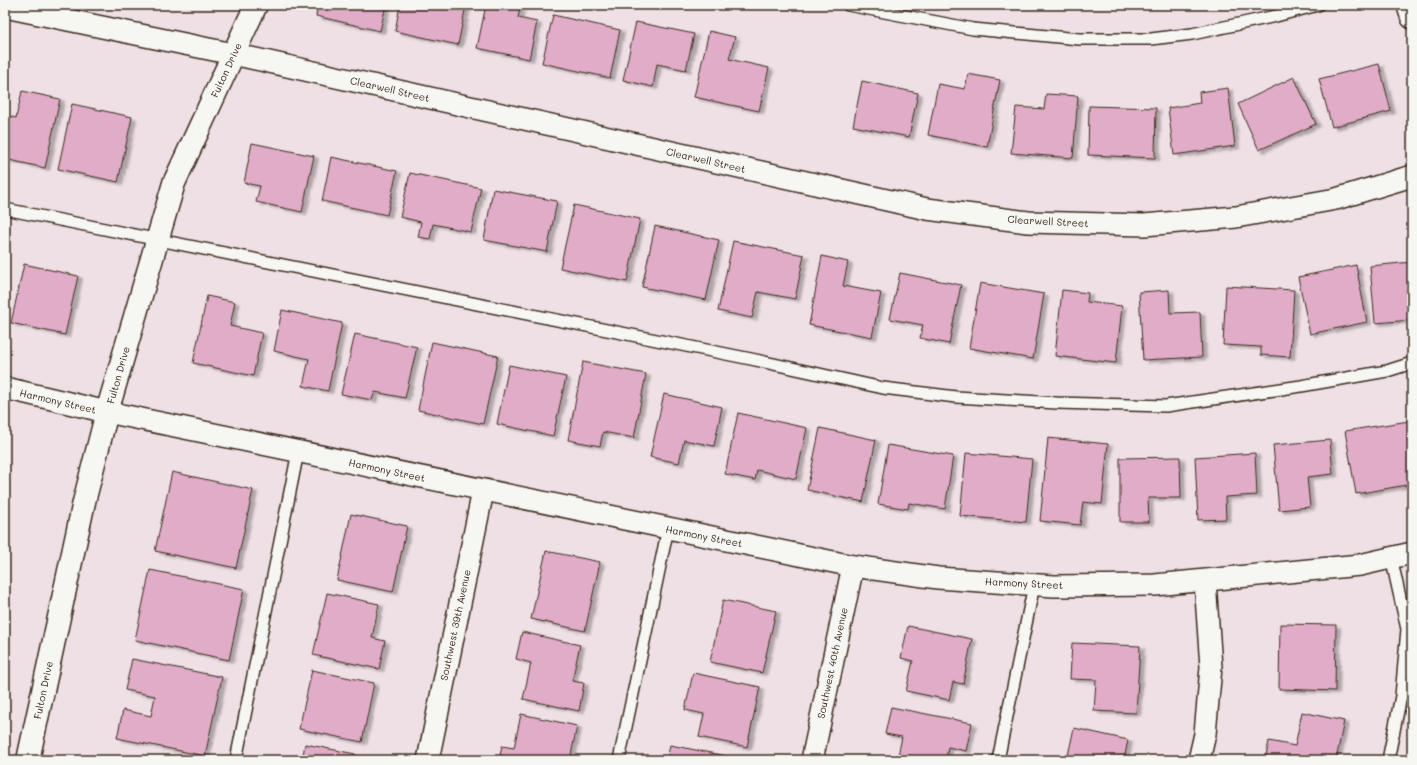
<svg xmlns="http://www.w3.org/2000/svg" width="1417" height="765" viewBox="0 0 1417 765" font-family="Mali,sans-serif">
  <defs>
    <filter id="shadow"><feDropShadow dx="4.5" dy="2.5" stdDeviation="1" flood-color="#0004"/></filter>
  </defs>
  <rect width="100%" height="100%" fill="#efe0e5"/>
  <filter id="ink" filterUnits="userSpaceOnUse"><feTurbulence type="fractalNoise" baseFrequency=".025" numOctaves="2"/><feDisplacementMap in="SourceGraphic" scale="8" xChannelSelector="R" yChannelSelector="G"/><feConvolveMatrix kernelMatrix="1 2 1 2 8 2 1 2 1" color-interpolation-filters="sRGB"/></filter>
  <g filter="url(#ink)">
    <g fill="#e0acc7" stroke="#3b2a1e" filter="url(#shadow)">
      <polygon points="318,5 386,5 380,31 316,16"/>
      <polygon points="400,5 466,5 458,45 395,31"/>
      <polygon points="486,5 504,5 520,8 518,18 537,22 529,59 477,48"/>
      <polygon points="553,15 620,30 610,78 542,63"/>
      <polygon points="636,22 694,34 686,70 657,64 653,87 623,80"/>
      <polygon points="709,31 735,37 729,59 769,68 759,111 694,97"/>
      <polygon points="1379,64 1391,111 1332,127 1319,79"/>
      <polygon points="968,74 1000,80 987,147 928,135 938,84 965,89"/>
      <polygon points="1294,77 1316,124 1259,150 1238,104"/>
      <polygon points="862,81 918,93 909,137 853,126"/>
      <polygon points="1228,88 1235,146 1174,155 1168,108 1200,103 1199,92"/>
      <polygon points="22,91 60,99 45,168 5,159 5,115 16,118"/>
      <polygon points="1046,94 1078,96 1073,158 1011,153 1016,107 1044,109"/>
      <polygon points="72,104 132,117 118,182 58,169"/>
      <polygon points="1089,106 1156,108 1155,158 1088,155"/>
      <polygon points="252,143 314,156 302,212 256,202 260,186 244,183"/>
      <polygon points="331,157 397,171 387,215 322,201"/>
      <polygon points="410,173 481,188 471,232 433,224 430,239 418,237 421,222 400,217"/>
      <polygon points="493,189 557,201 547,252 484,240"/>
      <polygon points="574,205 640,219 627,282 560,268"/>
      <polygon points="655,226 719,240 706,300 642,287"/>
      <polygon points="733,241 804,255 795,299 758,292 752,318 718,311"/>
      <polygon points="822,256 848,262 843,286 881,293 872,337 809,325"/>
      <polygon points="1412,262 1412,320 1375,323 1370,266"/>
      <polygon points="24,264 78,276 65,335 11,323"/>
      <polygon points="1356,265 1367,322 1310,334 1298,277"/>
      <polygon points="900,273 961,285 949,344 920,338 923,325 890,319"/>
      <polygon points="980,283 1044,294 1033,359 969,348"/>
      <polygon points="1226,286 1294,290 1290,357 1261,355 1261,347 1223,345"/>
      <polygon points="1062,290 1088,293 1087,302 1122,306 1116,363 1055,356"/>
      <polygon points="1169,290 1170,313 1200,312 1202,357 1143,360 1139,292"/>
      <polygon points="207,296 235,302 230,326 262,333 253,376 193,363"/>
      <polygon points="282,310 342,323 328,391 303,386 309,359 274,351"/>
      <polygon points="355,334 417,347 405,398 375,392 372,400 341,394"/>
      <polygon points="432,342 498,356 483,424 418,410"/>
      <polygon points="583,362 646,374 634,438 603,432 600,446 568,440"/>
      <polygon points="509,365 566,377 553,436 497,424"/>
      <polygon points="664,394 722,407 714,446 684,440 679,463 650,457"/>
      <polygon points="738,413 807,428 796,479 757,470 755,480 725,474"/>
      <polygon points="1409,421 1412,440 1412,484 1356,494 1345,431"/>
      <polygon points="820,428 876,440 863,502 807,490"/>
      <polygon points="1048,438 1108,444 1102,504 1083,502 1080,525 1040,521"/>
      <polygon points="1330,440 1333,474 1307,477 1310,507 1279,510 1273,445"/>
      <polygon points="888,445 953,456 945,509 909,503 908,509 878,504"/>
      <polygon points="966,453 1032,459 1026,522 960,516"/>
      <polygon points="1255,453 1257,495 1225,497 1226,519 1198,520 1195,457"/>
      <polygon points="1180,457 1181,498 1148,498 1149,522 1120,522 1120,458"/>
      <polygon points="172,472 253,490 236,568 155,551"/>
      <polygon points="351,514 407,526 393,592 337,580"/>
      <polygon points="546,551 600,562 585,631 531,619"/>
      <polygon points="150,570 244,589 229,660 135,640"/>
      <polygon points="327,593 379,604 372,638 385,641 379,669 313,655"/>
      <polygon points="723,600 776,611 762,673 710,662"/>
      <polygon points="1280,624 1336,625 1335,691 1279,689"/>
      <polygon points="908,626 972,639 963,684 953,682 949,700 906,691 913,661 901,658"/>
      <polygon points="522,632 580,645 572,681 584,683 579,711 523,699 531,663 516,659"/>
      <polygon points="1072,643 1140,646 1136,713 1094,711 1096,680 1070,679"/>
      <polygon points="132,659 222,677 205,756 117,738 123,710 151,716 155,696 125,690"/>
      <polygon points="312,670 374,683 362,742 299,729"/>
      <polygon points="693,673 760,687 747,747 699,737 704,714 685,710"/>
      <polygon points="891,707 972,723 966,751 948,747 946,760 897,760 902,737 885,734"/>
      <polygon points="1302,712 1344,721 1336,760 1265,760 1269,741 1295,746"/>
      <polygon points="521,714 577,726 570,760 499,760 502,746 514,748"/>
      <polygon points="1074,728 1128,740 1124,760 1067,760"/>
      <polygon points="305,744 355,754 354,760 302,760"/>
      <polygon points="670,745 726,756 725,760 667,760"/>
    </g>
    <g fill="none" stroke-linecap="round" stroke-linejoin="round">
      <g stroke="#3b2a1e" stroke-width="14">
        <g id="service">
          <polyline points="848,5 973,29 1079,39 1151,39 1192,34 1276,16 1318,5"/>
          <polyline points="5,209 751,359 883,388 956,397 1057,403 1166,406 1301,386 1387,371 1412,363"/>
          <polyline points="236,760 298,452"/>
          <polyline points="619,760 668,528"/>
          <polyline points="998,760 1034,585"/>
          <polyline points="1388,760 1401,696 1407,629 1391,557"/>
        </g>
      </g>
      <g stroke="#3b2a1e" stroke-width="24">
        <g id="minor">
          <polyline points="5,7 233,54 927,209 1028,222 1144,225 1236,217 1336,199 1412,176"/>
          <polyline points="5,388 107,412 668,528 853,566 938,578 1054,586 1155,585 1360,565 1412,553"/>
          <polyline points="428,760 483,491"/>
          <polyline points="812,760 853,566"/>
          <polyline points="1199,760 1205,734 1211,667 1205,581"/>
        </g>
      </g>
      <g stroke="#3b2a1e" stroke-width="25">
        <polyline id="tertiary" points="1408,5 1412,17"/>
      </g>
      <g stroke="#3b2a1e" stroke-width="25">
        <polyline id="secondary" points="28,760 84,502 107,412 174,183 256,5"/>
      </g>
      <use href="#service" stroke="#f6f6f2" stroke-width="11"/>
      <use href="#minor" stroke="#f6f6f2" stroke-width="21"/>
      <use href="#tertiary" stroke="#f6f6f2" stroke-width="22"/>
      <use href="#secondary" stroke="#f6f6f2" stroke-width="22"/>
    </g>
  </g>
  <g text-anchor="middle" stroke-width="3" stroke-linejoin="round" paint-order="stroke">
    <g font-size="10" fill="#3b2a1e" stroke="#f6f6f2">
      <text transform="translate(226 70) rotate(-65)" y="4">Fulton Drive</text>
      <text transform="translate(390 89) rotate(13)" y="4">Clearwell Street</text>
      <text transform="translate(706 160) rotate(13)" y="4">Clearwell Street</text>
      <text transform="translate(1048 221) rotate(3)" y="4">Clearwell Street</text>
      <text transform="translate(118 375) rotate(-74)" y="4">Fulton Drive</text>
      <text transform="translate(58 401) rotate(13)" y="4">Harmony Street</text>
      <text transform="translate(387 470) rotate(12)" y="4">Harmony Street</text>
      <text transform="translate(704 536) rotate(11)" y="4">Harmony Street</text>
      <text transform="translate(1024 583) rotate(3)" y="4">Harmony Street</text>
      <text transform="translate(455 625) rotate(-78)" y="4">Southwest 39th Avenue</text>
      <text transform="translate(832 663) rotate(-78)" y="4">Southwest 40th Avenue</text>
      <text transform="translate(43 690) rotate(-78)" y="4">Fulton Drive</text>
    </g>
  </g>
  <rect width="1417" height="765" fill="none" stroke="#f6f6f2" stroke-width="20"/>
  <rect x="10" y="10" width="1397" height="745" fill="none" stroke="#3b2a1e" stroke-width="1.5" filter="url(#ink)"/>
</svg>
